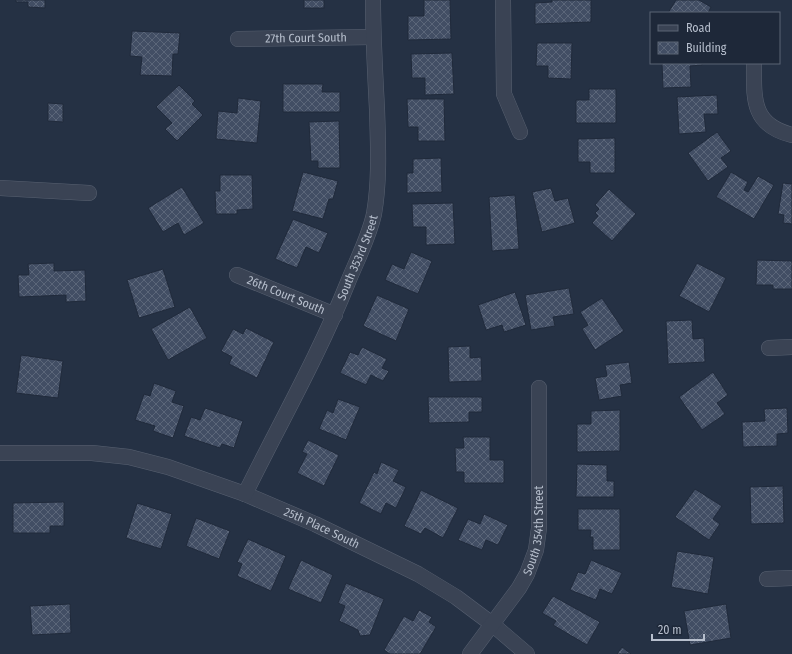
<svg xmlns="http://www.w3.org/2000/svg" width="792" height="654" viewBox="0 0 792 654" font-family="'Fira Sans Condensed',sans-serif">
  <defs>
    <pattern id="building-cross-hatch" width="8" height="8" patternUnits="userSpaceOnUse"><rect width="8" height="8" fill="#424e64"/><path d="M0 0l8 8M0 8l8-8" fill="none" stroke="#5b6679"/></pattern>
  </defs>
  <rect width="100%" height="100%" fill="#253144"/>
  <g fill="url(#building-cross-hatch)" stroke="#202a3b">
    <polygon points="16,0 45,0 45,8 28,7 28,2 16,2"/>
    <rect x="304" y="0" width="20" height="8"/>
    <polygon points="424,0 450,0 451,39 408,40 408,16 424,16"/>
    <polygon points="552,0 591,0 591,22 535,24 535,3 552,2"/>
    <polygon points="676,0 699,0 711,7 708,13 668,13"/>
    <polygon points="132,31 180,33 178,54 173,54 172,76 140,75 142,57 130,56"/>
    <polygon points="537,43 572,43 571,79 548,78 548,66 536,66"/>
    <polygon points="452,53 454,94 425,95 425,78 412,78 411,54"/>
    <polygon points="662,63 702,63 702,65 690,66 691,87 663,88"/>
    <polygon points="283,84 323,84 322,92 340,92 340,112 283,112"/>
    <polygon points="179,85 195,101 192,104 203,115 177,141 165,129 172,123 156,107"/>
    <polygon points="589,89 616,89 616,123 576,123 576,100 589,100"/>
    <polygon points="717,95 718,114 704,114 706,132 679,134 677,97"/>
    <polygon points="238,98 261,101 257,143 216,139 218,111 237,113"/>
    <polygon points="407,99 444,99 445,141 418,141 418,127 408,127"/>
    <polygon points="48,103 63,104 63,122 48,121"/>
    <polygon points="339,121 340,168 318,168 318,161 311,161 309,122"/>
    <polygon points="717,132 731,151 721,158 728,167 708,181 688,153"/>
    <polygon points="615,138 615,173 590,173 590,162 578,162 578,139"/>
    <polygon points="441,158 442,192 407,193 407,173 413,173 413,159"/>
    <polygon points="303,172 338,181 333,199 329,199 323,219 292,211"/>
    <polygon points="731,172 748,182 744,190 748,192 758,176 774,185 754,219 716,197"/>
    <polygon points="220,175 252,175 253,209 237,210 237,214 216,214 215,191 220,191"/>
    <polygon points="783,183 792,184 792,224 783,223 784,215 778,214"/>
    <polygon points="182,187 204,223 184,235 178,223 163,232 148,208"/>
    <polygon points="551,188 555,201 568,198 575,223 542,232 532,192"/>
    <polygon points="609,189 636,214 612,241 592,223 598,216 595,213 599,209 595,205"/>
    <polygon points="515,195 519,249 492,251 489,197"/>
    <polygon points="453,203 455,244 426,245 426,227 413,227 412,204"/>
    <polygon points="293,219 328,233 319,253 306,247 297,268 275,259"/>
    <polygon points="411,252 432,261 418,294 385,280 392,264 404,269"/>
    <polygon points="757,260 792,261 792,289 773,289 773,285 756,285"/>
    <polygon points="54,263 54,271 85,270 86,301 66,302 66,295 19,297 18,275 29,275 28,264"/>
    <polygon points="697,263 726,278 709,312 679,296"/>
    <polygon points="163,269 175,307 139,318 127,280"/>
    <polygon points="569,288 574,314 553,317 555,326 531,330 525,295"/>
    <polygon points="515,292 526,325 504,332 502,325 486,330 478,305"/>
    <polygon points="377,295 409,309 396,341 363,326"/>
    <polygon points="602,298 624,331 595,350 582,329 588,325 580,312"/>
    <polygon points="190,307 207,338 168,360 151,329"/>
    <polygon points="692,320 693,339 704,338 705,362 668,364 666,321"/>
    <polygon points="246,328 274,342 257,378 229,364 232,357 221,351 233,329 243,334"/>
    <polygon points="470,346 470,358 481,357 482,381 449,382 448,347"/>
    <polygon points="362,347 387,359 382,368 389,371 383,381 371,375 366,385 340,373 350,352 358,355"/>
    <polygon points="21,355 63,361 58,398 16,393"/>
    <polygon points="629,362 632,383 620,385 622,396 599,400 595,378 607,376 605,365"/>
    <polygon points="713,372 728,395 717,403 725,414 702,430 679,397"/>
    <polygon points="154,383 176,391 172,402 184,406 173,438 153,431 155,426 135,420 144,394 150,396"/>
    <polygon points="428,397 482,397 482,412 469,412 469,422 429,423"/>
    <polygon points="338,399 360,407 346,440 319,429 327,410 333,413"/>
    <polygon points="205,408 243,421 234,448 222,444 220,448 184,436 191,417 200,420"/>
    <polygon points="787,408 788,433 777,434 777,446 743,447 742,422 765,421 764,409"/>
    <polygon points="620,410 620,451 577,452 577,424 591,424 591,411"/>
    <polygon points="463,437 490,437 490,460 504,460 504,483 464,483 464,472 456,472 455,448 464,448"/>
    <polygon points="308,440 339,455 324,486 297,473 307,454 302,452"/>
    <polygon points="381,462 399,470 393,481 406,487 396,508 386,503 381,514 359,503 374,472 377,474"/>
    <polygon points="577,464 607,465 607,481 614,481 614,497 576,497"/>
    <polygon points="783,486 784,523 751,524 750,487"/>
    <polygon points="695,489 722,506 713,519 720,524 709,540 675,517"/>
    <polygon points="421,490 458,508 443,538 425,528 421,534 404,526"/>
    <polygon points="64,502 64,526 50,526 50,533 13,533 13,503"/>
    <polygon points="137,503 172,514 161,549 126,538"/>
    <polygon points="578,509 620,509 620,550 593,550 593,537 590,537 591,530 578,530"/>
    <polygon points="484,514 508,525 498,545 486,540 482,550 458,540 468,519 480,524"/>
    <polygon points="196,518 230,531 219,559 186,546"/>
    <polygon points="248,539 286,556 271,591 237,576 242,564 237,562"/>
    <polygon points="677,551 714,557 708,594 671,587"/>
    <polygon points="301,560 333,575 321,603 288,589"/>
    <polygon points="591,560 622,573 612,594 600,589 596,600 570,590 578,572 585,574"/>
    <polygon points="346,583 384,599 370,635 360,636 358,630 339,621 345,606 338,603"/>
    <polygon points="553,596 600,622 587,645 553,625 556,621 542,613"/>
    <polygon points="70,604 71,633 32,635 30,606"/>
    <polygon points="726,604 731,638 690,645 684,611"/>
    <polygon points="419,610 432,617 429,622 436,627 420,654 390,654 384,650 404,616 413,621"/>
    <polygon points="622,647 631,654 617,654"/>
  </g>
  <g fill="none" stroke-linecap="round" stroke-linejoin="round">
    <g stroke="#586171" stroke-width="16">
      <g id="street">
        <polyline points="503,0 504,94 520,132"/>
        <path id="s1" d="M238,39L373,37"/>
        <path d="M754,63C754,98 751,125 792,135"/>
        <polyline points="0,188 89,193"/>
        <path id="s2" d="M237,275L335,315"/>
        <polyline points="769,348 792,347"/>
        <path id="s3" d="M0,453H92L129,457L168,467L245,494L315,524L418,574L456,597L492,624L527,654"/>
        <path id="s4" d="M245,494C280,423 319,355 348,282C357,260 369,237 374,214C380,179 378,144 377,109C375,72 373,36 373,0"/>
        <polyline points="767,579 792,578"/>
        <path id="s5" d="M470,654L519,588L527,574L536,550L539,528V388"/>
      </g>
    </g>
    <use href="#street" stroke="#3a4354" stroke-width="15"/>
  </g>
  <g text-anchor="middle" stroke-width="3" stroke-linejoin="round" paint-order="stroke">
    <g font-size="12" fill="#b7bfcd" stroke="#1e2839">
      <text dy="4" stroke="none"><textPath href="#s1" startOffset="68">27th Court South</textPath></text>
      <text dy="4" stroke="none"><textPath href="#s4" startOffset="262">South 353rd Street</textPath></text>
      <text dy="4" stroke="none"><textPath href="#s2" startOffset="53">26th Court South</textPath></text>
      <text dy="4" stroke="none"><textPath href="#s3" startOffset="335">25th Place South</textPath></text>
      <text dy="4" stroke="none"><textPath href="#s5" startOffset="143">South 354th Street</textPath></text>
    </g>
  </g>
  <rect x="650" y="12" width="130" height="52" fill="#1e2839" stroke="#5b6474"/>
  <rect x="658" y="25" width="20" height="6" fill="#3a4354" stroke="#5b6474"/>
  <text x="686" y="32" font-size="12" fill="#b7bfcd">Road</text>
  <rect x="658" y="42" width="20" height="12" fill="url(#building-cross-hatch)" stroke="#5b6474"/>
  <text x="686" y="52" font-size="12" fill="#b7bfcd">Building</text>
  <path d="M652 634v6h52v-6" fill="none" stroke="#b7bfcd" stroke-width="2"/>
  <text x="658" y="634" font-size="12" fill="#b7bfcd" stroke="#1e2839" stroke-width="3" paint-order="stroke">20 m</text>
</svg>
